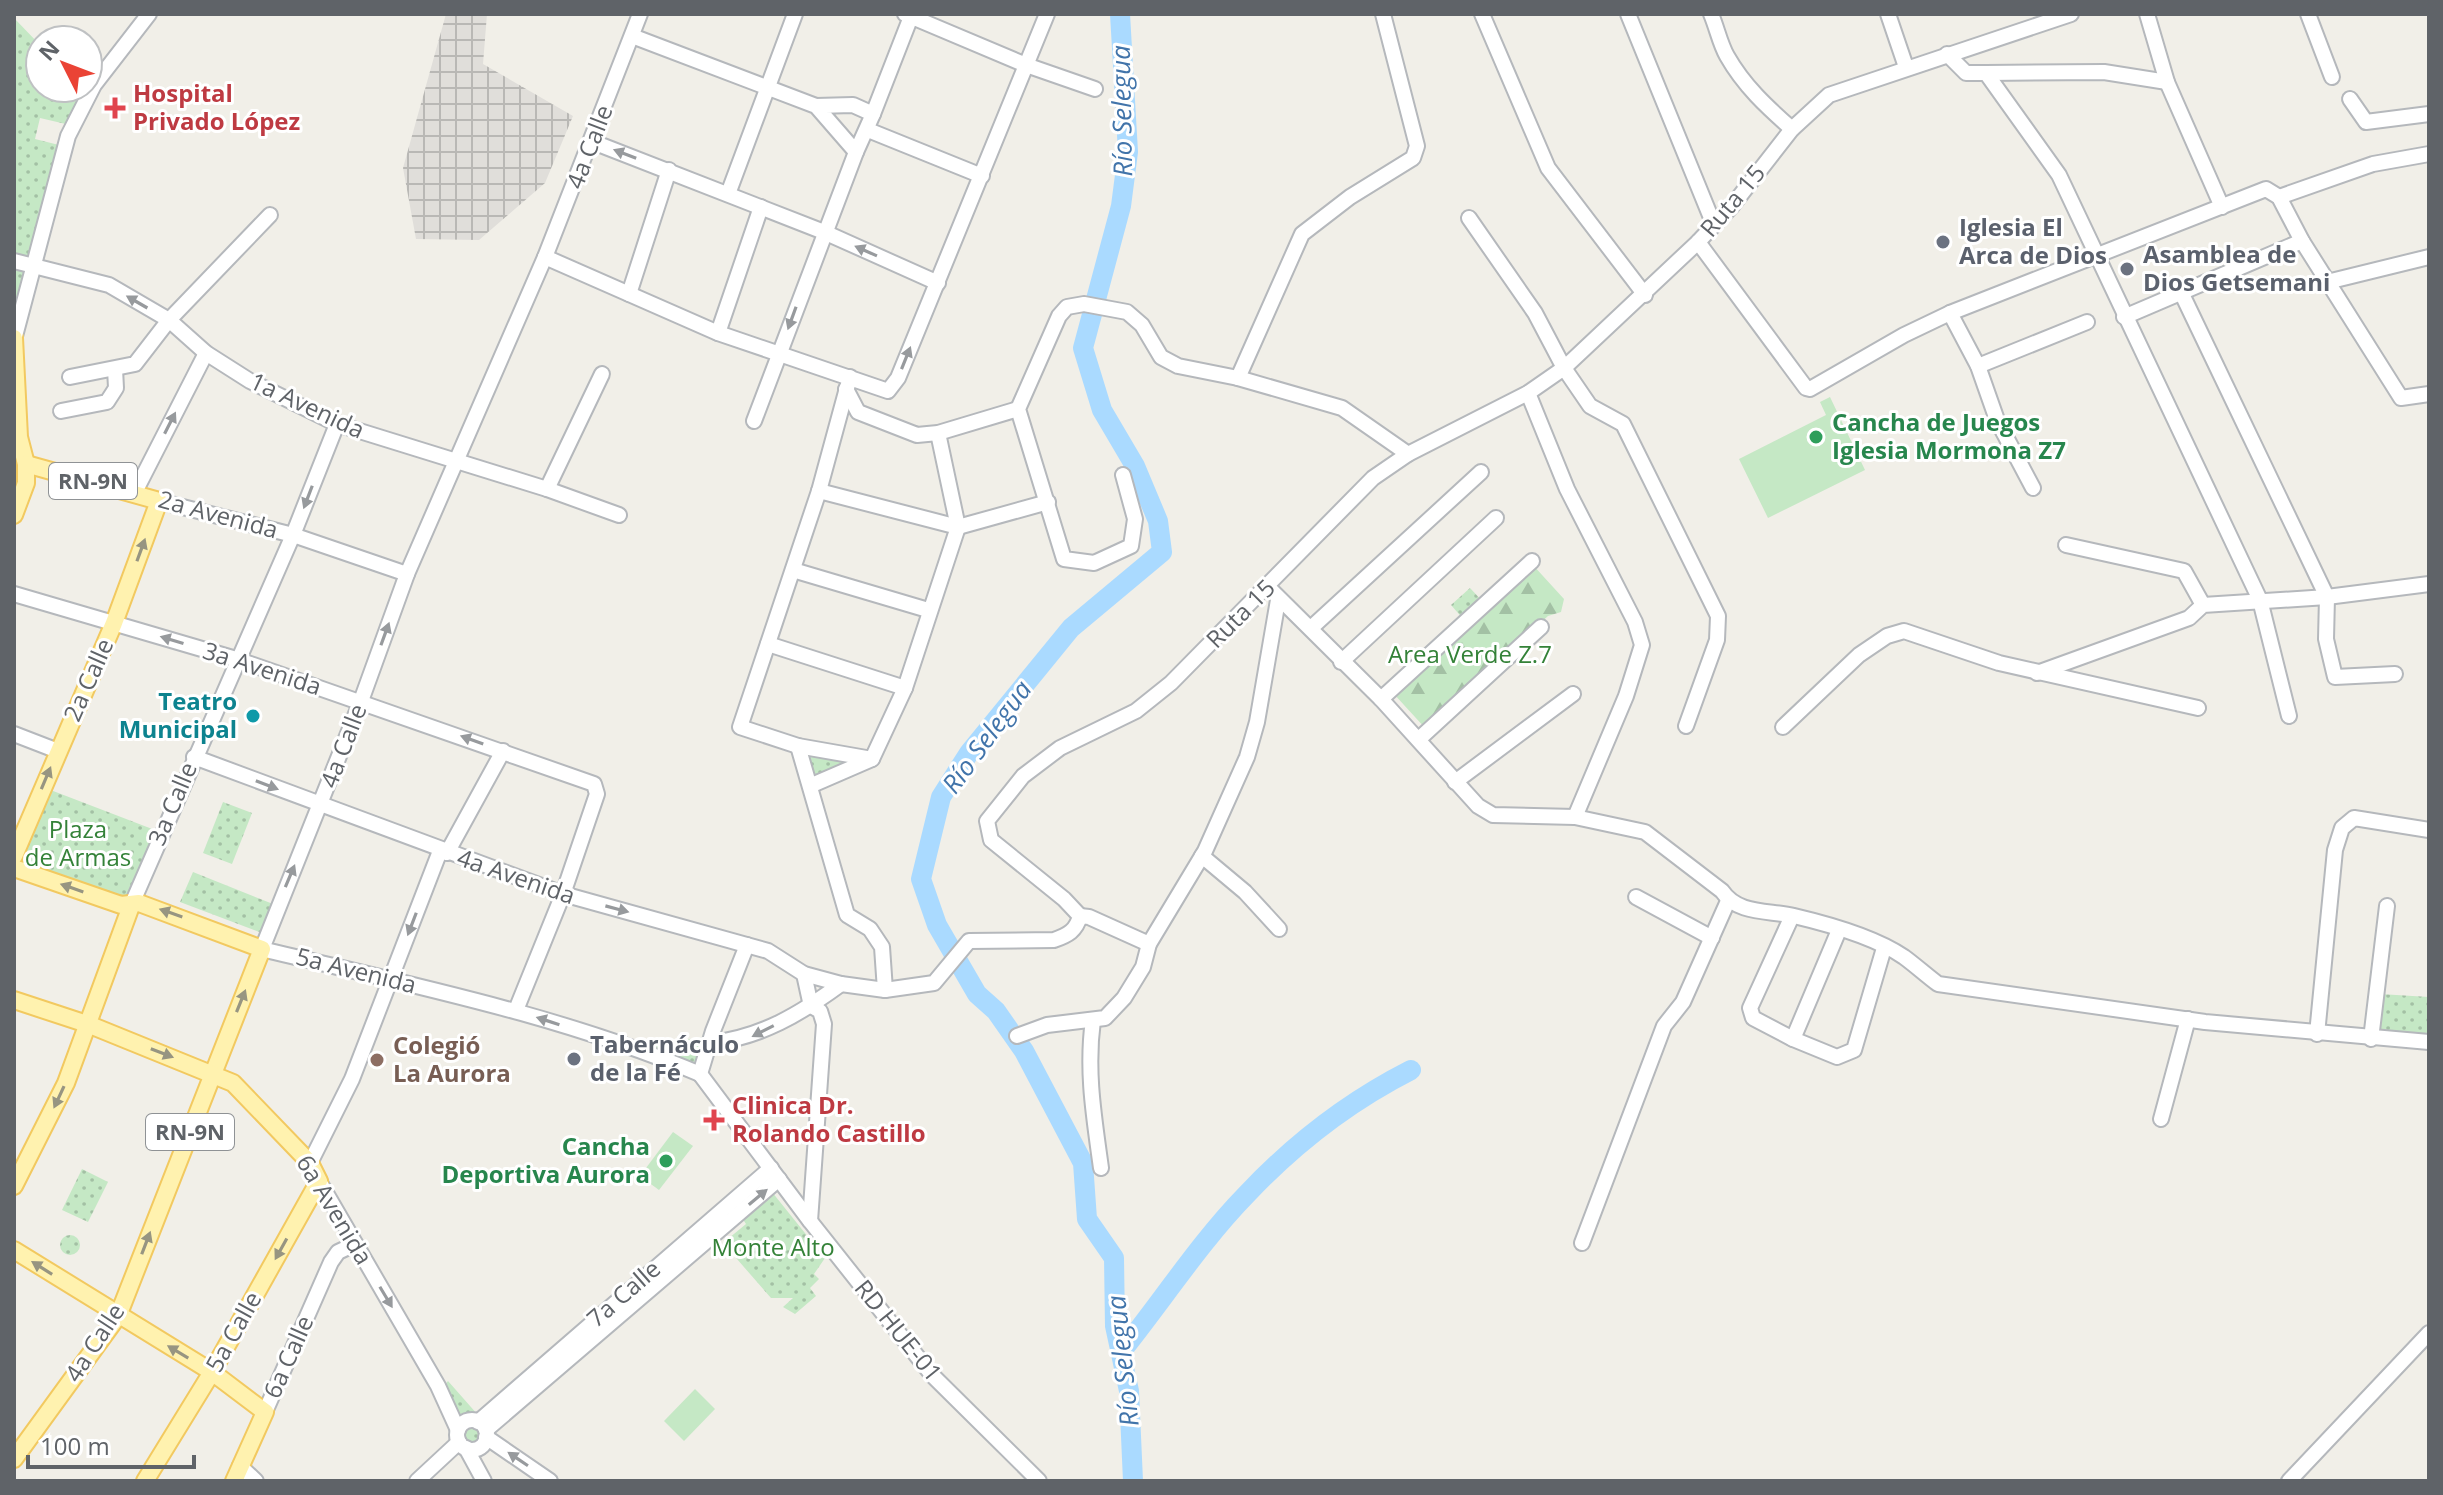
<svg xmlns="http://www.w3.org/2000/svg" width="2443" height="1495" viewBox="0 0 2443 1495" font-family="'Open Sans',sans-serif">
  <defs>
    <pattern id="industrial-grid" width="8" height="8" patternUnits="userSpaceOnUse" patternTransform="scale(2)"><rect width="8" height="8" fill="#e0deda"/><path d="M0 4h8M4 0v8" fill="none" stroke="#b9b8b5"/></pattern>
    <pattern id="forest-firs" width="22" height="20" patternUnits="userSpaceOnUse" patternTransform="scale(2)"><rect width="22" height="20" fill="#c5e8c5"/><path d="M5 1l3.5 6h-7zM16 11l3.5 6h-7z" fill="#a3c0a4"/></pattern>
    <pattern id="park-dots" width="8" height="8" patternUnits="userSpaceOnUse" patternTransform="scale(2)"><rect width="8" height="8" fill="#c5e8c5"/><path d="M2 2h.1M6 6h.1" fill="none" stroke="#a3c0a4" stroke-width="1.8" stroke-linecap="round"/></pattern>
  </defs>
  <rect width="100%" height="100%" fill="#f1efe8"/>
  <polygon fill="url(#industrial-grid)" points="446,14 487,14 483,64 573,116 545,183 479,240 416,239 403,168"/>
  <polygon fill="url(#forest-firs)" points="1532,564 1564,599 1561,612 1548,616 1426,729 1393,693"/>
  <g fill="url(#park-dots)">
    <polygon points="14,18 40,45 40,88 74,88 81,102 70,125 40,118 35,139 63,146 14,334"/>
    <polygon points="1470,588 1484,603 1465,621 1451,605"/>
    <polygon points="805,751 851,761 813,782"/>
    <polygon points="48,789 160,832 130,902 18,867"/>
    <polygon points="223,802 252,813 232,864 203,853"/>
    <polygon points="193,872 273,904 262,933 180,902"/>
    <polygon points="2380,994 2429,997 2429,1040 2372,1038"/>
    <polygon points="706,1037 698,1067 647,1048 652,1044"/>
    <polygon points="82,1169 108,1182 88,1222 62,1210"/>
    <polygon points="772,1192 825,1258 814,1274 819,1279 810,1288 816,1296 795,1314 783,1307 793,1298 771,1298 723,1243 746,1224 742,1218"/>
    <circle cx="70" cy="1245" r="10"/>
    <polygon points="448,1381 478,1415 466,1415 459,1420 442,1388"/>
    <circle cx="472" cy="1435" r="13"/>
  </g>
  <g fill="#c5e8c5">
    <polygon points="1830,397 1865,470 1768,518 1739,459 1826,415 1820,402"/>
    <polygon points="673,1132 693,1146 659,1190 640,1176"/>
    <polygon points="695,1389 715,1409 684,1441 664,1421"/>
  </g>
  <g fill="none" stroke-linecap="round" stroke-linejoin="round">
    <g stroke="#aadaff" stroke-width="20">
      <polyline points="1120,14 1128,152 1121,206 1083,348 1102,410 1135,466 1158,521 1162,552 1071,628 969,753 941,797 921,879 937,925 977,994 996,1011 1024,1051 1083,1163 1087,1219 1114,1258 1115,1326 1129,1391 1133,1481"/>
      <path d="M1121,1352C1162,1301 1201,1241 1246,1195C1293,1145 1350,1101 1411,1070"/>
    </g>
    <g stroke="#b5b8bc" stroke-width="18">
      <g id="minor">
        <path d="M640,14L545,257L407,574L361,701L262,949C410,985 560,1015 700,1074"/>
        <polyline points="905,14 1026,65 1095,89"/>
        <polyline points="1482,14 1548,168 1645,295"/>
        <polyline points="1628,14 1714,225"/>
        <path d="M1711,14C1717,28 1720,44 1727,56C1744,86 1767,107 1792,129"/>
        <polyline points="1888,14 1906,67"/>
        <polyline points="2147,14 2167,82 2222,207"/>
        <polyline points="2308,14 2332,77"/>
        <polyline points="632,36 816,106 853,105 873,114 856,152 816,106"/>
        <polyline points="1947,54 1966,73 1986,73 2059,175 2260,600 2289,716"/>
        <polyline points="1986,73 2104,72 2167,82"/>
        <polyline points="2350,99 2366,122 2429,114"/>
        <polyline points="873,114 912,14"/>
        <polyline points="868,130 982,176"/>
        <polyline points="593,142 824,232 938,283"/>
        <polyline points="728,194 795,14"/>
        <polyline points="2279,197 2373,164 2429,154"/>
        <polyline points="1469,218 1535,313 1564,368 1590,406 1623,424 1718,616 1717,640 1686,726"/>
        <polyline points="1698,242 1806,388 1810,389 1904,335 1950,313 2266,189 2279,197 2302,241 2401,398 2429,394"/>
        <polyline points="545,257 718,333 888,391 898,378 1047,14"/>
        <polyline points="14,261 109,285 169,320 206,353 250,381 337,424 547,489 619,515"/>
        <polyline points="2327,282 2429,257"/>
        <polyline points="2181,292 2327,597 2326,639 2335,677 2395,674"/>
        <polyline points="629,294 669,170"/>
        <polyline points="1950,313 1978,366 1997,420 2033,488"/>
        <polyline points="2124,317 2302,241"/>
        <polyline points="718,333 761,207"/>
        <polyline points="14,340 68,136 94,85 149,14"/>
        <polyline points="1978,366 2087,322"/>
        <polyline points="70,377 135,364 169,320 270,215"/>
        <polyline points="850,377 819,491 740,727 798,746 872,759"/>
        <polyline points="1238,378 1302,234 1350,197 1413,158 1417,146 1383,14"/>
        <polyline points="846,389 858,412 917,435 938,433 1018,409"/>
        <polyline points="1528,393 1567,489 1635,622 1642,645 1626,696 1575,817"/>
        <polyline points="61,411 107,402 116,388 115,369"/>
        <polyline points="754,421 856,152"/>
        <polyline points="1123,475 1135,519 1131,546 1094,563 1064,559 1018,409 1059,316 1067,307 1084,304 1127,312 1142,325 1161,357 1178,366 1238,378 1342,408 1408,454"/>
        <polyline points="547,489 602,374"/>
        <polyline points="819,491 958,527 1048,502"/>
        <polyline points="135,492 206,353"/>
        <polyline points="159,501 293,535 407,574"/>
        <polyline points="2066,545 2184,571 2203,605"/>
        <polyline points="793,570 928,610"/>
        <path d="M1268,587L1381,699L1478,806L1493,815L1575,817L1645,832L1722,891C1738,915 1769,910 1794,916C1828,924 1875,937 1904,957C1915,965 1926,975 1938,984L2205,1022L2429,1042"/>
        <polyline points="14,594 236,659 594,784 597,794 563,894 516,1010"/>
        <polyline points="1311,628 1481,472"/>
        <polyline points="768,644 905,688"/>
        <polyline points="1341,662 1496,518"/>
        <polyline points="2037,673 2189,618 2203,605 2327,597 2429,584"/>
        <polyline points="1381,699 1532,561"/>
        <polyline points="1783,727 1859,655 1887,636 1904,631 1999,663 2198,708"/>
        <polyline points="14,734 58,751"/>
        <polyline points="1419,739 1541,627"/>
        <polyline points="798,746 847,915 870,929 882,947 885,990"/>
        <path d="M194,757L563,894L768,951L804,974L841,984L885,990L934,983L969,941L1054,940C1068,935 1076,931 1080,916L1064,899L991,840L987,821L1023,776L1060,748L1136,711L1171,683L1373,478L1408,454L1528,393L1564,368L1698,242L1732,206L1792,129L1829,95L2071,14"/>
        <polyline points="1455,782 1573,694"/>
        <polyline points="812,785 872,759 905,688 958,527 938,433"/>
        <polyline points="447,853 503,751"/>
        <polyline points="1202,856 1245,892 1279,929"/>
        <polyline points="1636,897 1712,938"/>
        <polyline points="131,906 293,535 337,424"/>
        <polyline points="1080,916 1089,917 1149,944"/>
        <polyline points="1792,916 1750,1008 1753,1018 1793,1039"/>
        <polyline points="1839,930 1793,1039 1837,1057 1854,1050 1884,948"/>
        <polyline points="804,974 811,1006 820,1011 824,1024 810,1221"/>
        <path d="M1093,1020C1086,1071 1094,1117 1101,1168"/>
        <polyline points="2317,1034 2335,850 2342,828 2354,818 2429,830"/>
        <polyline points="1017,1036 1047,1025 1105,1018 1124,998 1143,967 1149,944 1205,851 1247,757 1257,722 1278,600"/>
        <polyline points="2371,1039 2387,906"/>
        <path d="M711,1043C762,1037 800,1014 841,984"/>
        <polyline points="700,1074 810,1221 932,1375 1039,1481"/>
        <polyline points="700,1074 713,1031 747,945"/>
        <polyline points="2161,1119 2188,1019"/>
        <polyline points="310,1163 352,1079 440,851"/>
        <polyline points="319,1181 438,1386 458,1430"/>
        <polyline points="1582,1243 1664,1026 1683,1002 1728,901"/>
        <polyline points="265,1412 331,1262 338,1252 355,1244"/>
        <circle cx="472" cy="1435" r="15"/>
        <polyline points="478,1422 771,1168"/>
        <polyline points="486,1430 779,1179"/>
        <polyline points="486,1437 550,1481"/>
        <polyline points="466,1448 484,1481"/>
        <polyline points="240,1466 256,1481"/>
        <polyline points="417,1481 459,1442"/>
        <polyline points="2289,1481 2429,1333"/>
      </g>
    </g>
    <g stroke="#f2c960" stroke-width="20">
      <g id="major">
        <polyline points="14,338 19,437 26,464 26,483 14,515"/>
        <polyline points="14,856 114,623 159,501 26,464"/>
        <polyline points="14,868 121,905 139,903 262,949 118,1316 14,1459"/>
        <polyline points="14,1000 90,1025 233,1083 310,1163 319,1181 212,1372 145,1481"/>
        <polyline points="14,1186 66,1083 131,906"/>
        <polyline points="14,1250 212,1372 265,1412 234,1481"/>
      </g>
    </g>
    <use href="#minor" stroke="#fff" stroke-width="14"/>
    <use href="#major" stroke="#fff2af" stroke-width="16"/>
  </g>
  <defs><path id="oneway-solid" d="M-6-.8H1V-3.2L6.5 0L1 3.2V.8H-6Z" transform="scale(2)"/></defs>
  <g fill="#979a9d">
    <use href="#oneway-solid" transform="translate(625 154) rotate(-159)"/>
    <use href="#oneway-solid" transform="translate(866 251) rotate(-156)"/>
    <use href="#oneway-solid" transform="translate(137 302) rotate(-150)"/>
    <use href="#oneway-solid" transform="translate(792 318) rotate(110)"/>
    <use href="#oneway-solid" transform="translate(906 358) rotate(-68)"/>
    <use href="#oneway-solid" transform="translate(170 423) rotate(-63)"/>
    <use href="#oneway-solid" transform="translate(308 497) rotate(111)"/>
    <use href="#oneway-solid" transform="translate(385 634) rotate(-70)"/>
    <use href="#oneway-solid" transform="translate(172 640) rotate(-163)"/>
    <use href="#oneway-solid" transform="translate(472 740) rotate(-160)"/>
    <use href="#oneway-solid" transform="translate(267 785) rotate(21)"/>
    <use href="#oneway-solid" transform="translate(290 876) rotate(-67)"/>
    <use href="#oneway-solid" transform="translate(617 909) rotate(15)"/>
    <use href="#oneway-solid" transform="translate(412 924) rotate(111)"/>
    <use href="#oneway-solid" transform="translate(548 1021) rotate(-162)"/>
    <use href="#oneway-solid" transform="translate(763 1031) rotate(153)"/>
    <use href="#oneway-solid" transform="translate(758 1197) rotate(-40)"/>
    <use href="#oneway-solid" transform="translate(386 1297) rotate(59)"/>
    <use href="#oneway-solid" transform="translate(518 1459) rotate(-146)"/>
  </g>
  <g fill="#979581">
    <use href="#oneway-solid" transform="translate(141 550) rotate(-70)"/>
    <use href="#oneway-solid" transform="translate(46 778) rotate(-67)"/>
    <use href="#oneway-solid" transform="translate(72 888) rotate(-161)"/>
    <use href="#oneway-solid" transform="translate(171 913) rotate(-161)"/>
    <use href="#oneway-solid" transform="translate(241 1001) rotate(-68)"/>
    <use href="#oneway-solid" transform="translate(162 1053) rotate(21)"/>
    <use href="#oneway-solid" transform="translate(59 1097) rotate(115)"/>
    <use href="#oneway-solid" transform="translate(146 1243) rotate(-69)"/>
    <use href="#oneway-solid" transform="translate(281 1249) rotate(119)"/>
    <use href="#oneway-solid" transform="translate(42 1268) rotate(-148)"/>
    <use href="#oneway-solid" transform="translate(178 1352) rotate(-149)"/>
  </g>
  <g fill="#e0444e" stroke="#fff" stroke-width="3">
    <path d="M111 96h8v8h8v8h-8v8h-8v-8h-8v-8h8z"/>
    <path d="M710 1108h8v8h8v8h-8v8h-8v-8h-8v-8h8z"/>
  </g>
  <g fill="#6b7280" stroke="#fff" stroke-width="3">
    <circle cx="1943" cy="242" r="8"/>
    <circle cx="2127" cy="269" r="8"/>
    <circle cx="574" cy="1059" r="8"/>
  </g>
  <g fill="#2e9e5b" stroke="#fff" stroke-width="3">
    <circle cx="1816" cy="437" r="8"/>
    <circle cx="666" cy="1161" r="8"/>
  </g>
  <circle fill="#0f9aa8" stroke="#fff" stroke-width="3" cx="253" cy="716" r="8"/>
  <circle fill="#8d6e63" stroke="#fff" stroke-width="3" cx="377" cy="1060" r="8"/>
  <g text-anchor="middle" stroke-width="6" stroke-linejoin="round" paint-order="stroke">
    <g fill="#fff" stroke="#8f9295" stroke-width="2">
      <rect x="49" y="463" width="88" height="36" rx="6"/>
      <rect x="146" y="1114" width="88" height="36" rx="6"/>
    </g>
    <g font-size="22" font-weight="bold" fill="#5f6368">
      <text x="93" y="489">RN-9N</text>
      <text x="190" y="1140">RN-9N</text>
    </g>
    <g font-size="24" font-weight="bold" fill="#be3a42" stroke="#fff" text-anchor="start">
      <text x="133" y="102">Hospital<tspan x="133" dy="28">Privado López</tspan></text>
      <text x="732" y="1114">Clinica Dr.<tspan x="732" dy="28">Rolando Castillo</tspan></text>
    </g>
    <g font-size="24" fill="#5f6368" stroke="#fff">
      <text transform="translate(590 147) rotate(-69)" y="8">4a Calle</text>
      <text transform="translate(1733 201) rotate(-50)" y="8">Ruta 15</text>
      <text transform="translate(307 406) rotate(25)" y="8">1a Avenida</text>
      <text transform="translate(218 515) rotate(15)" y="8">2a Avenida</text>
      <text transform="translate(1241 614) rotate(-45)" y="8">Ruta 15</text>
      <text transform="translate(262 669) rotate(18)" y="8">3a Avenida</text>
      <text transform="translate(89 680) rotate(-66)" y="8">2a Calle</text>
      <text transform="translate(344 746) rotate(-69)" y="8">4a Calle</text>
      <text transform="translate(173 804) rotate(-67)" y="8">3a Calle</text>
      <text transform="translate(516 877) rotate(19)" y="8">4a Avenida</text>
      <text transform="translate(356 971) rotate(14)" y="8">5a Avenida</text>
      <text transform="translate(334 1210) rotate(59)" y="8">6a Avenida</text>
      <text transform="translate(624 1294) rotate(-41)" y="8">7a Calle</text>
      <text transform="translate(898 1331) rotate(51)" y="8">RD HUE-01</text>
      <text transform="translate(234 1332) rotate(-61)" y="8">5a Calle</text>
      <text transform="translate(95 1343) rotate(-57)" y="8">4a Calle</text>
      <text transform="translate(289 1357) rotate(-66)" y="8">6a Calle</text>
    </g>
    <g font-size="24" font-weight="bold" fill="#5b616d" stroke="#fff" text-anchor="start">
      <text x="1959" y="236">Iglesia El<tspan x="1959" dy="28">Arca de Dios</tspan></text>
      <text x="2143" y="263">Asamblea de<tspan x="2143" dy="28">Dios Getsemani</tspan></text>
      <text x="590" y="1053">Tabernáculo<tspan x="590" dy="28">de la Fé</tspan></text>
    </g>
    <g font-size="24" font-weight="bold" fill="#27864d" stroke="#fff" text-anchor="start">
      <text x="1832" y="431">Cancha de Juegos<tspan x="1832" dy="28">Iglesia Mormona Z7</tspan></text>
      <text x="650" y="1155" text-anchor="end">Cancha<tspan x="650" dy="28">Deportiva Aurora</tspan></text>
    </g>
    <g font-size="24" fill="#348238" stroke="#fff">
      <text x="1470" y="663">Area Verde Z.7</text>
      <text x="78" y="838">Plaza<tspan x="78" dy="28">de Armas</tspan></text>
      <text x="773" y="1256">Monte Alto</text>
    </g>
    <g font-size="24" font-weight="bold" fill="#0d838f" stroke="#fff" text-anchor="end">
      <text x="237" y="710">Teatro<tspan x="237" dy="28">Municipal</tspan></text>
    </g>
    <g font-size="24" font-weight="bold" fill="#785e54" stroke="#fff" text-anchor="start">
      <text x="393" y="1054">Colegió<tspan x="393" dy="28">La Aurora</tspan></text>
    </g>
    <g font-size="26" font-style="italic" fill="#4174aa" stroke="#fff">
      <text transform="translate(1122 111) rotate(-91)" y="9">Río Selegua</text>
      <text transform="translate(987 737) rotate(-54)" y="9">Río Selegua</text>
      <text transform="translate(1123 1361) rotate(-96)" y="9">Río Selegua</text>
    </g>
  </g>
  <rect width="2443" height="1495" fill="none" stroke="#5f6368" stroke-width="32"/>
  <g transform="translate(64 64) rotate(312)"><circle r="38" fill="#ffffff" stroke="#bfc1c3" stroke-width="2"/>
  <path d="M0-6L14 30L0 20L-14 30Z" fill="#ea4335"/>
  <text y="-12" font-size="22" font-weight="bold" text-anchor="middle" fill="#5f6368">N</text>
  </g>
  <path d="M28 1455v12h166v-12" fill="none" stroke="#5f6368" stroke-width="4"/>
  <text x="40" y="1455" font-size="24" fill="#5f6368" stroke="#ffffff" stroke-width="6" paint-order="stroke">100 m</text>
</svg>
